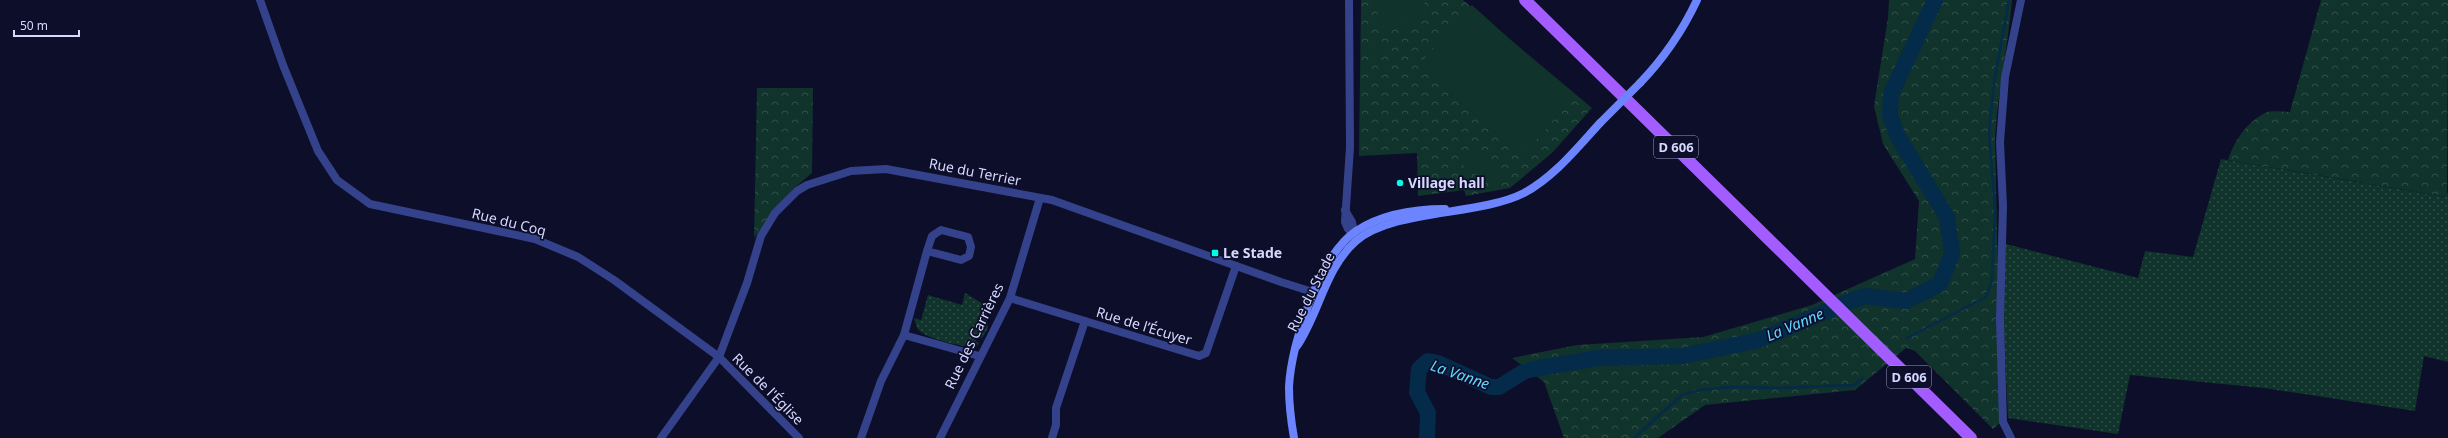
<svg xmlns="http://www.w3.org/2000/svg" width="2448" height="438" viewBox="0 0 2448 438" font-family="'Noto Sans',sans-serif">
  <defs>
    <pattern id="grass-dots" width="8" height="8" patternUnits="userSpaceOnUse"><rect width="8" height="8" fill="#10332b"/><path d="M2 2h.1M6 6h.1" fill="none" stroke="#32504b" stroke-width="1.8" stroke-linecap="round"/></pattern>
    <pattern id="forest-crowns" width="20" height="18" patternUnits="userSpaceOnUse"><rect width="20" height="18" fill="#10332b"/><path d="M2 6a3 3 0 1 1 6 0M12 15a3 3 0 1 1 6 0" fill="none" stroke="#32504b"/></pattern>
  </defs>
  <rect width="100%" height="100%" fill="#0d0e29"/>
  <g fill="url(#grass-dots)">
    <polygon points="2221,159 2446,197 2448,192 2448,362 2424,356 2415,411 2264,388 2130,375 2118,434 2008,418 2003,318 2006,244 2138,278 2145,251 2193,257"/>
    <path d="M965,293L985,305L988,328L982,338L977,336L975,340L979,343L978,345C969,350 929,339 921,332C916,328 916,324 914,318L921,320L928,295L962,305Z"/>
  </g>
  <g fill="url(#forest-crowns)">
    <polygon points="1361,0 1463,0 1592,108 1552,153 1510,188 1466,196 1464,190 1418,196 1417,153 1359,156"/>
    <path d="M1889,0H2012C2008,46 1998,91 1995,137L2001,422L1993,429L1915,351L1906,348L1855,390L1705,405L1658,438H1564L1544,382L1512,358L1577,345L1703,337L1812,305L1915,259L1919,201L1883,144L1874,106L1888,18Z"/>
    <path d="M2321,0H2448L2447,197L2228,160C2234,141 2247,122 2265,113C2271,110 2283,112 2290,112Z"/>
    <polygon points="757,88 813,88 812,173 793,189 754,238"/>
  </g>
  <g fill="#10332b">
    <polygon points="1373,0 1423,0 1429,16 1384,32"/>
    <polygon points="1472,5 1574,97 1521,157 1419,65"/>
    <rect x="1371" y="40" width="11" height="15"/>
    <polygon points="1474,150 1503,170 1492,186 1463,165"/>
  </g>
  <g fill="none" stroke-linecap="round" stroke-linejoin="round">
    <g stroke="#052b4a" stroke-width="2.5">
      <polyline points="1907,338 1986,297 1992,281 1995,209 1989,133 1994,82 2009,0"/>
      <polyline points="1634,438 1682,395 1700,390 1730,387 1778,388 1854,385 1863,378"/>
    </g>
    <polyline stroke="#052b4a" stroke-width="16" points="1427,438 1428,413 1417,392 1419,369 1428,361 1438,363 1491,387 1499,387 1525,371 1540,368 1598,358 1683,356 1759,340 1853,300 1866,296 1906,301 1940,284 1952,253 1947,217 1897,135 1890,116 1891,94 1935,0"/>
    <g stroke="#34428c" stroke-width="8">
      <polyline points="260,0 283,65 318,151 337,180 370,204 535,239 578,257 614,280 719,357 799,438"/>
      <polyline points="1349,0 1350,147 1345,222 1348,229 1354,233"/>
      <polyline points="1345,210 1352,222 1355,237"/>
      <polyline points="1010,298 1199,356 1206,353 1236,266"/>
      <polyline points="904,335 979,356"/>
      <polyline points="661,438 719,357 747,283 761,236 775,213 797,191 807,185 851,171 886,169 1052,200 1281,282 1319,294"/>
      <polyline points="861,438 881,381 904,335 927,251 961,260 969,256 971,247 968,237 941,230 932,236 927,251"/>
      <polyline points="940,438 1010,298 1040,198"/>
      <polyline points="1052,438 1056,425 1056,408 1085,321"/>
      <polyline points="2011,438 2003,422 2000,320 2003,206 2000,142 2005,77 2021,0"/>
    </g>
    <g stroke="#6c85ff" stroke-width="8">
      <path d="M1640,83C1664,58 1682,32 1697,0"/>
      <path d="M1297,346C1319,314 1325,268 1356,241C1393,209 1479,216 1524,193C1554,177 1577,148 1600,123"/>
      <path d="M1294,438C1291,421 1289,404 1289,387C1291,344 1319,256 1356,231C1382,214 1414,209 1445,209"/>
    </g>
    <polyline stroke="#a35cff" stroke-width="12" points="1525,0 1971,438"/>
    <polyline stroke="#6c85ff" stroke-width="8" points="1600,123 1640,83"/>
  </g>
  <g fill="#01ffe7" stroke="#0d0e29" stroke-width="1.5">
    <circle cx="1400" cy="183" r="4"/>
    <rect x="1211" y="249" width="8" height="8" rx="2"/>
  </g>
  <g text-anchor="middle" stroke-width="3.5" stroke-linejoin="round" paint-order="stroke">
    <g fill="#0d0e29" stroke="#999bbf" stroke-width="1">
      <rect x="1654" y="136" width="44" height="22" rx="3"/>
      <rect x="1887" y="366" width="44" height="22" rx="3"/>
    </g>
    <g font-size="13" font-weight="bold" fill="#d5d8ff">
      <text x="1676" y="152">D 606</text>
      <text x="1909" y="382">D 606</text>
    </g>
    <g font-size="14" fill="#d5d8ff" stroke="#0d0e29">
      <text transform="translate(975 172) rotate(11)" y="5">Rue du Terrier</text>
      <text transform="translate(509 222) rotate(14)" y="5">Rue du Coq</text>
      <text transform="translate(1311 292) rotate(-63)" y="5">Rue du Stade</text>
      <text transform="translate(1144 326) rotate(17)" y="5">Rue de l’Écuyer</text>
      <text transform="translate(974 336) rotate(-64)" y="5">Rue des Carrières</text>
      <text transform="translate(768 389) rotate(45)" y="5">Rue de l'Église</text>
    </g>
    <g font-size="14" font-weight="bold" fill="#d5d8ff" stroke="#0d0e29" text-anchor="start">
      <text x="1408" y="188">Village hall</text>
      <text x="1223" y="258">Le Stade</text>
    </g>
    <g font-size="15" font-style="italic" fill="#63d5ff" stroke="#0d0e29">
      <text transform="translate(1795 325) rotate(-23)" y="5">La Vanne</text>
      <text transform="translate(1460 375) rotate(19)" y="5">La Vanne</text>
    </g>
  </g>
  <path d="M14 30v6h65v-6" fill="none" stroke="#d5d8ff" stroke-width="2"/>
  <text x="20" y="30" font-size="12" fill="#d5d8ff" stroke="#0d0e29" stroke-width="3" paint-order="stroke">50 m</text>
</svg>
